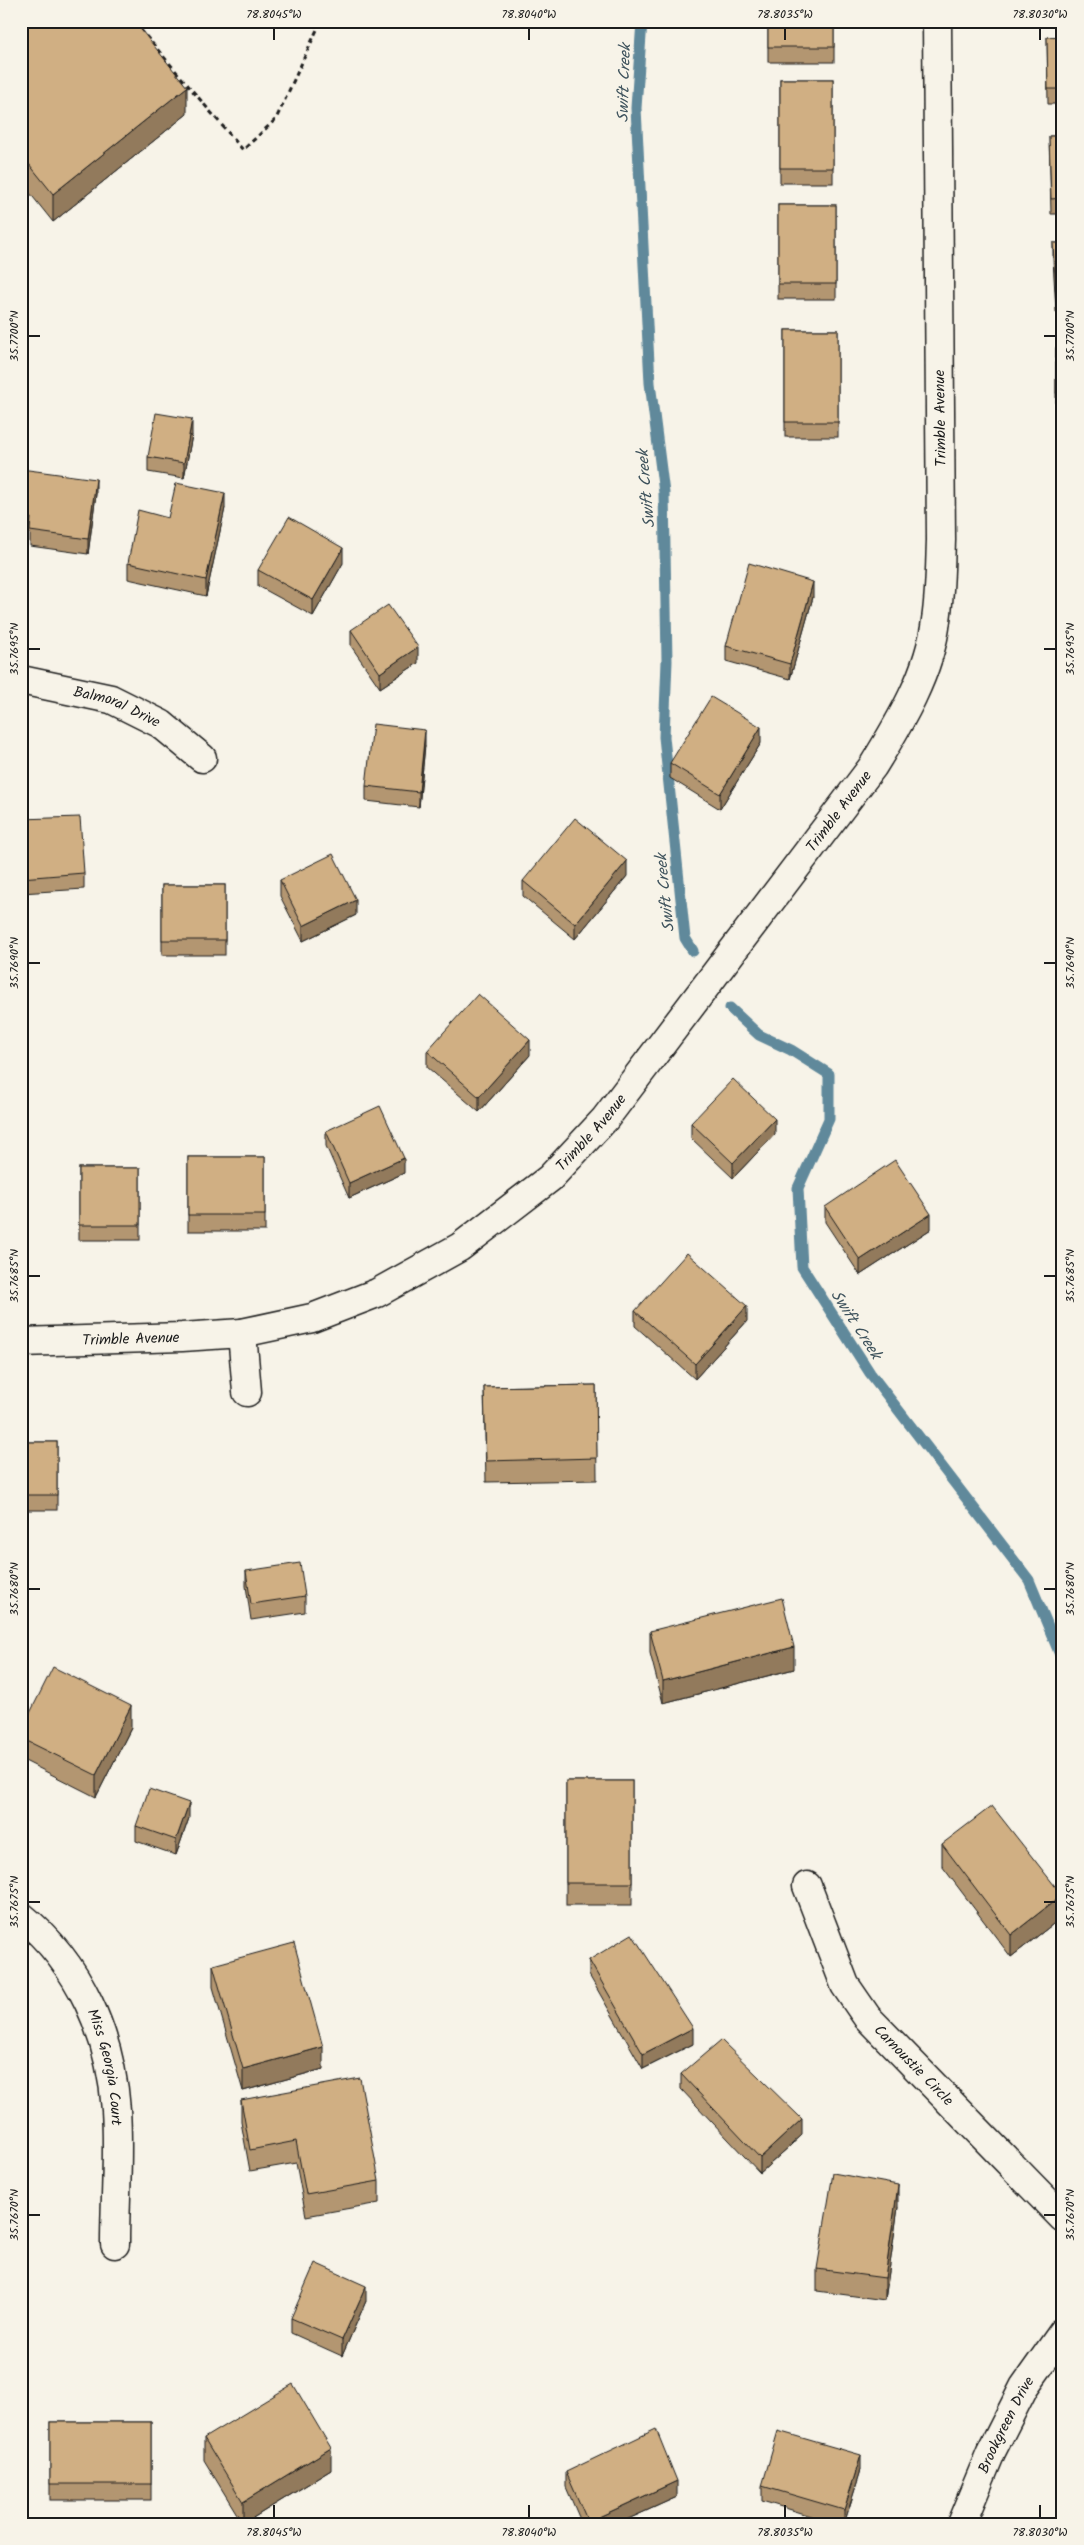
<svg xmlns="http://www.w3.org/2000/svg" width="1084" height="2545" viewBox="0 0 1084 2545" font-family="Kalam,sans-serif">
  <rect width="100%" height="100%" fill="#f7f3e8"/>
  <filter id="ink" filterUnits="userSpaceOnUse"><feTurbulence type="fractalNoise" baseFrequency=".02" numOctaves="2"/><feDisplacementMap in="SourceGraphic" scale="10" xChannelSelector="R" yChannelSelector="G"/><feConvolveMatrix kernelMatrix="1 2 1 2 8 2 1 2 1" color-interpolation-filters="sRGB"/></filter>
  <g filter="url(#ink)">
    <g fill="none" stroke-linecap="round" stroke-linejoin="round">
      <g stroke="#61899b" stroke-width="11">
        <polyline points="642,21 636,108 650,383 664,493 667,661 664,737 685,938 693,951"/>
        <polyline points="730,1008 759,1035 791,1050 829,1074 829,1119 798,1188 802,1267 870,1373 1029,1580 1063,1662"/>
      </g>
      <g stroke="#1c1c1c" stroke-width="31">
        <g id="street">
          <path id="s1" d="M21,680L111,699L161,724L202,758"/>
          <polyline points="242,1333 247,1392"/>
          <path id="s2" d="M21,1342L182,1337L242,1333L312,1318L377,1293L460,1247L550,1178L605,1119L873,766C900,722 930,673 936,620C940,594 940,567 941,540L937,21"/>
          <path id="s3" d="M807,1886L845,1985L867,2017L1063,2218"/>
          <path id="s4" d="M21,1916C80,1963 111,2036 116,2110C119,2154 115,2199 115,2244"/>
          <path id="s5" d="M961,2524L991,2452L1024,2387L1063,2332"/>
        </g>
      </g>
      <polyline stroke="#1c1c1c" stroke-width="3" stroke-dasharray="5 4" stroke-linecap="butt" points="140,29 243,150 276,119 321,21"/>
      <use href="#street" stroke="#f7f3e8" stroke-width="28"/>
    </g>
    <g fill="#b39671" stroke="#1c1c1c">
      <polygon points="21,21 187,114 53,222 21,182"/>
      <rect x="768" y="21" width="66" height="41"/>
      <polygon points="1063,36 1063,104 1048,104 1047,37"/>
      <rect x="780" y="79" width="53" height="104"/>
      <polygon points="1049,136 1063,136 1063,214 1051,214"/>
      <rect x="778" y="205" width="58" height="94"/>
      <polygon points="1053,243 1063,243 1063,312 1056,312 1053,259"/>
      <rect x="785" y="330" width="53" height="107"/>
      <rect x="1056" y="348" width="7" height="60"/>
      <polygon points="192,435 184,478 148,472 148,457"/>
      <polygon points="1060,446 1063,446 1063,513 1062,513"/>
      <polygon points="21,469 96,494 88,554 30,546 30,533 21,532"/>
      <polygon points="225,508 206,596 128,579 128,563 168,518"/>
      <polygon points="343,563 313,616 258,586 258,570"/>
      <polygon points="813,597 790,679 726,661 726,646"/>
      <polygon points="351,630 418,663 380,688 351,646"/>
      <polygon points="761,743 720,809 670,778 670,763"/>
      <polygon points="425,745 419,807 366,801 366,786"/>
      <polygon points="21,819 84,873 84,889 21,893"/>
      <polygon points="627,876 575,939 523,896 523,881"/>
      <polygon points="280,880 356,915 303,941 280,896"/>
      <rect x="162" y="885" width="63" height="70"/>
      <polygon points="427,1051 530,1055 479,1112 427,1067"/>
      <polygon points="691,1123 775,1134 733,1178 691,1138"/>
      <polygon points="326,1131 404,1173 349,1198 326,1146"/>
      <rect x="188" y="1157" width="77" height="74"/>
      <rect x="79" y="1168" width="61" height="72"/>
      <polygon points="825,1207 931,1229 860,1275 825,1222"/>
      <polygon points="635,1311 747,1321 695,1379 635,1326"/>
      <polygon points="596,1385 597,1480 486,1482 484,1387"/>
      <rect x="21" y="1442" width="36" height="68"/>
      <polygon points="246,1571 305,1596 305,1612 251,1620 246,1586"/>
      <polygon points="650,1631 794,1669 663,1703 650,1653"/>
      <polygon points="131,1728 96,1797 21,1759 21,1731"/>
      <rect x="566" y="1781" width="66" height="124"/>
      <polygon points="189,1818 176,1855 136,1841 136,1826"/>
      <polygon points="942,1844 1062,1917 1011,1957 942,1866"/>
      <polygon points="589,1960 693,2044 643,2069 589,1975"/>
      <polygon points="213,1965 323,2069 243,2091 213,1987"/>
      <polygon points="681,2074 802,2135 760,2173 681,2089"/>
      <polygon points="241,2100 379,2181 379,2203 306,2216 296,2163 250,2171 241,2122"/>
      <polygon points="898,2207 885,2300 817,2291 817,2269"/>
      <polygon points="366,2301 342,2356 291,2333 291,2318"/>
      <rect x="50" y="2422" width="101" height="78"/>
      <polygon points="204,2438 331,2470 243,2524 204,2460"/>
      <polygon points="861,2470 844,2524 838,2524 762,2501 762,2486"/>
      <polygon points="566,2472 677,2497 617,2524 582,2524 566,2487"/>
    </g>
    <g fill="#927a5c" stroke="#1c1c1c">
      <polygon points="187,87 187,114 53,222 53,194"/>
      <polygon points="192,419 192,435 184,478 184,463"/>
      <polygon points="96,479 96,494 88,554 88,539"/>
      <polygon points="225,493 225,508 206,596 206,580"/>
      <polygon points="343,548 343,563 313,616 313,600"/>
      <polygon points="813,582 813,597 790,679 790,664"/>
      <polygon points="418,647 418,663 380,688 380,673"/>
      <polygon points="761,727 761,743 720,809 720,794"/>
      <polygon points="425,730 425,745 419,807 419,792"/>
      <polygon points="627,861 627,876 575,939 575,924"/>
      <polygon points="356,900 356,915 303,941 303,926"/>
      <polygon points="530,1040 530,1055 479,1112 479,1097"/>
      <polygon points="775,1119 775,1134 733,1178 733,1163"/>
      <polygon points="404,1158 404,1173 349,1198 349,1183"/>
      <polygon points="931,1214 931,1229 860,1275 860,1260"/>
      <polygon points="747,1306 747,1321 695,1379 695,1364"/>
      <polygon points="794,1647 794,1669 663,1703 663,1681"/>
      <polygon points="131,1706 131,1728 96,1797 96,1775"/>
      <polygon points="189,1803 189,1818 176,1855 176,1840"/>
      <polygon points="1062,1895 1062,1917 1011,1957 1011,1935"/>
      <polygon points="693,2028 693,2044 643,2069 643,2054"/>
      <polygon points="323,2047 323,2069 243,2091 243,2069"/>
      <polygon points="802,2119 802,2135 760,2173 760,2158"/>
      <polygon points="898,2185 898,2207 885,2300 885,2278"/>
      <polygon points="366,2286 366,2301 342,2356 342,2340"/>
      <polygon points="331,2448 331,2470 243,2524 243,2502"/>
      <polygon points="861,2455 861,2470 844,2524 844,2510"/>
      <polygon points="677,2481 677,2497 617,2524 588,2524 588,2522"/>
    </g>
    <g fill="#d0af83" stroke="#1c1c1c">
      <polygon points="21,21 134,21 187,87 53,194 21,154"/>
      <rect x="768" y="21" width="66" height="26"/>
      <polygon points="1063,36 1063,89 1048,89 1047,37"/>
      <rect x="780" y="79" width="53" height="89"/>
      <polygon points="1049,136 1063,136 1063,198 1051,199"/>
      <rect x="778" y="205" width="58" height="79"/>
      <polygon points="1053,243 1063,243 1063,297 1056,297"/>
      <rect x="785" y="330" width="53" height="92"/>
      <rect x="1056" y="348" width="7" height="45"/>
      <polygon points="156,413 192,419 184,463 148,457"/>
      <polygon points="1060,446 1063,446 1063,498 1062,498"/>
      <polygon points="21,469 96,479 88,539 30,531 31,518 21,517"/>
      <polygon points="176,483 225,493 206,580 128,563 138,510 168,518"/>
      <polygon points="289,517 343,548 313,600 258,570"/>
      <polygon points="749,563 813,582 790,664 726,646"/>
      <polygon points="388,605 418,647 380,673 351,630"/>
      <polygon points="711,697 761,727 720,794 670,763"/>
      <polygon points="373,724 425,730 419,792 366,786"/>
      <polygon points="80,817 84,873 21,878 21,819"/>
      <polygon points="575,818 627,861 575,924 523,881"/>
      <polygon points="333,854 356,900 303,926 280,880"/>
      <rect x="162" y="885" width="63" height="55"/>
      <polygon points="478,994 530,1040 479,1097 427,1051"/>
      <polygon points="733,1079 775,1119 733,1163 691,1123"/>
      <polygon points="380,1106 404,1158 349,1183 326,1131"/>
      <rect x="188" y="1157" width="77" height="58"/>
      <polygon points="895,1160 931,1214 860,1260 825,1207"/>
      <rect x="79" y="1168" width="61" height="57"/>
      <polygon points="687,1253 747,1306 695,1364 635,1311"/>
      <polygon points="596,1385 597,1458 486,1461 484,1387"/>
      <rect x="21" y="1442" width="36" height="53"/>
      <polygon points="300,1563 305,1596 251,1604 246,1571"/>
      <polygon points="782,1598 794,1647 663,1681 650,1631"/>
      <polygon points="53,1667 131,1706 96,1775 21,1738 21,1731"/>
      <rect x="566" y="1781" width="66" height="102"/>
      <polygon points="149,1789 189,1803 176,1840 136,1826"/>
      <polygon points="992,1806 1062,1895 1011,1935 942,1844"/>
      <polygon points="632,1934 693,2028 643,2054 589,1960"/>
      <polygon points="294,1943 323,2047 243,2069 213,1965"/>
      <polygon points="721,2040 802,2119 760,2158 681,2074"/>
      <polygon points="360,2078 379,2181 306,2194 296,2141 250,2150 241,2100"/>
      <polygon points="833,2173 898,2185 885,2278 817,2269"/>
      <polygon points="315,2263 366,2286 342,2340 291,2318"/>
      <polygon points="293,2384 331,2448 243,2502 204,2438"/>
      <rect x="50" y="2422" width="101" height="62"/>
      <polygon points="656,2429 677,2481 588,2522 566,2472"/>
      <polygon points="778,2431 861,2455 844,2510 762,2486"/>
    </g>
  </g>
  <path fill="none" stroke="#1c1c1c" stroke-width="2" d="M274,28V40M529,28V40M785,28V40M1040,28V40M28,336H40M1044,336H1056M28,649H40M1044,649H1056M28,963H40M1044,963H1056M28,1276H40M1044,1276H1056M28,1589H40M1044,1589H1056M28,1902H40M1044,1902H1056M28,2215H40M1044,2215H1056M274,2505V2518M529,2505V2518M785,2505V2518M1040,2505V2518"/>
  <g text-anchor="middle" stroke-width="4" stroke-linejoin="round" paint-order="stroke">
    <g font-size="15" fill="#1c1c1c" stroke="#f7f3e8">
      <text transform="translate(940 418) rotate(-91)" y="5">Trimble Avenue</text>
      <text dy="5" stroke="none"><textPath href="#s1" startOffset="100">Balmoral Drive</textPath></text>
      <text dy="5" stroke="none"><textPath href="#s2" startOffset="1038">Trimble Avenue</textPath></text>
      <text dy="5" stroke="none"><textPath href="#s2" startOffset="632">Trimble Avenue</textPath></text>
      <text dy="5" stroke="none"><textPath href="#s2" startOffset="110">Trimble Avenue</textPath></text>
      <text dy="5" stroke="none"><textPath href="#s3" startOffset="212">Carnoustie Circle</textPath></text>
      <text dy="5" stroke="none"><textPath href="#s4" startOffset="178">Miss Georgia Court</textPath></text>
      <text dy="5" stroke="none"><textPath href="#s5" startOffset="109">Brookgreen Drive</textPath></text>
    </g>
    <g font-size="16" font-style="italic" fill="#3e525c" stroke="#f7f3e8">
      <text transform="translate(623 83) rotate(-88)" y="6">Swift Creek</text>
      <text transform="translate(645 489) rotate(-95)" y="6">Swift Creek</text>
      <text transform="translate(664 893) rotate(-96)" y="6">Swift Creek</text>
      <text transform="translate(857 1324) rotate(57)" y="6">Swift Creek</text>
    </g>
  </g>
  <rect width="1084" height="2545" fill="none" stroke="#f7f3e8" stroke-width="55"/>
  <rect x="28" y="28" width="1028" height="2490" fill="none" stroke="#1c1c1c" stroke-width="2"/>
  <g font-size="12" text-anchor="middle" fill="#1c1c1c">
    <text x="274" y="18">78.8045°W</text>
    <text x="529" y="18">78.8040°W</text>
    <text x="785" y="18">78.8035°W</text>
    <text x="1040" y="18">78.8030°W</text>
    <text transform="translate(14 336) rotate(-90)" y="4">35.7700°N</text>
    <text transform="translate(1070 336) rotate(-90)" y="4">35.7700°N</text>
    <text transform="translate(14 649) rotate(-90)" y="4">35.7695°N</text>
    <text transform="translate(1070 649) rotate(-90)" y="4">35.7695°N</text>
    <text transform="translate(14 963) rotate(-90)" y="4">35.7690°N</text>
    <text transform="translate(1070 963) rotate(-90)" y="4">35.7690°N</text>
    <text transform="translate(14 1276) rotate(-90)" y="4">35.7685°N</text>
    <text transform="translate(1070 1276) rotate(-90)" y="4">35.7685°N</text>
    <text transform="translate(14 1589) rotate(-90)" y="4">35.7680°N</text>
    <text transform="translate(1070 1589) rotate(-90)" y="4">35.7680°N</text>
    <text transform="translate(14 1902) rotate(-90)" y="4">35.7675°N</text>
    <text transform="translate(1070 1902) rotate(-90)" y="4">35.7675°N</text>
    <text transform="translate(14 2215) rotate(-90)" y="4">35.7670°N</text>
    <text transform="translate(1070 2215) rotate(-90)" y="4">35.7670°N</text>
    <text x="274" y="2536">78.8045°W</text>
    <text x="529" y="2536">78.8040°W</text>
    <text x="785" y="2536">78.8035°W</text>
    <text x="1040" y="2536">78.8030°W</text>
  </g>
</svg>
